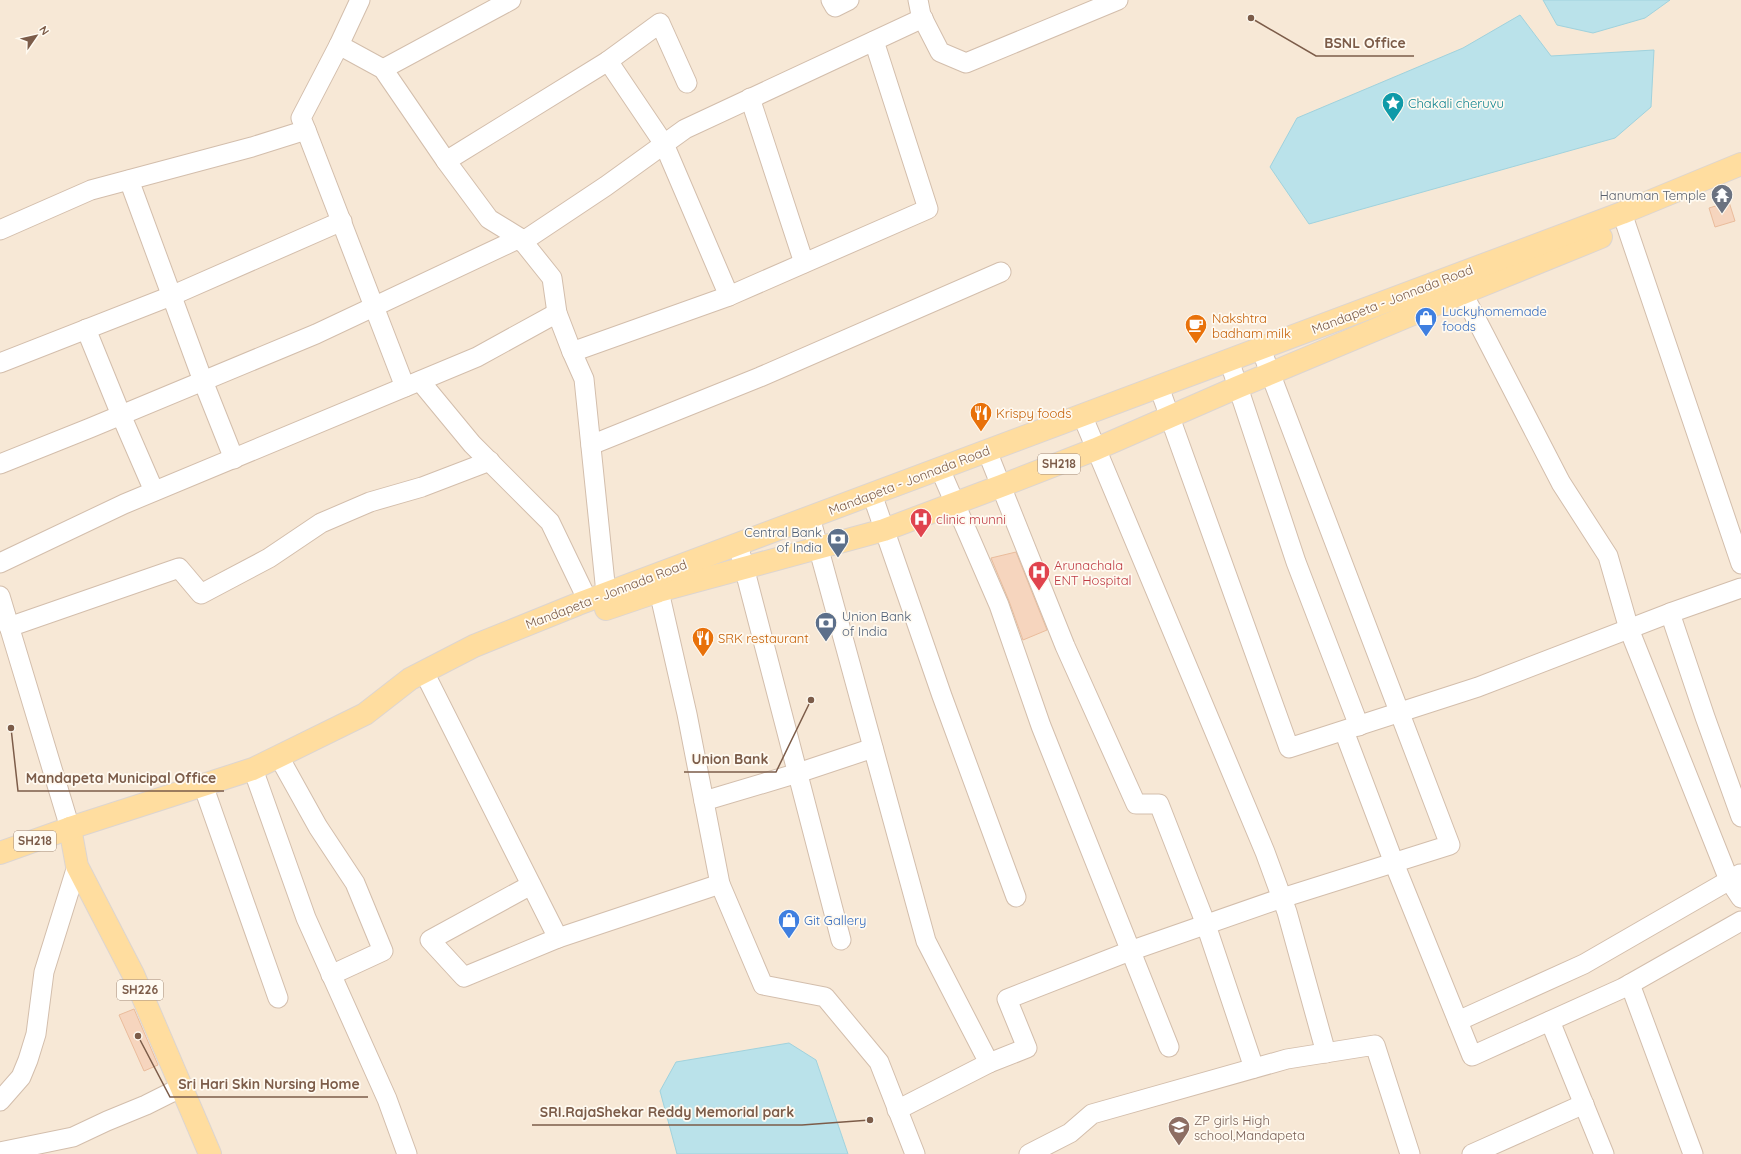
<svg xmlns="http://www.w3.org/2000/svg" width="1741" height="1154" viewBox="0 0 1741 1154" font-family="Quicksand,sans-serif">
  <rect width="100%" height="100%" fill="#fef6e9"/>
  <rect fill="#f7e8d6" x="0" y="0" width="1741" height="1154"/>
  <g fill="#bae2ea" stroke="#a0d2dd">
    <polygon points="1543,0 1670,0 1645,18 1593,33 1557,25"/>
    <polygon points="1520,15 1551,56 1654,50 1651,107 1615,138 1309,224 1270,167 1297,118 1463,48"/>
    <polygon points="789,1043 816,1060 848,1154 677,1154 660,1091 676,1062"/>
  </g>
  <g fill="#f6d5be" stroke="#eabc9c">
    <polygon points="1729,202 1735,221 1715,227 1709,208"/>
    <polygon points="1016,552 1047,630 1023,640 1009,601 991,558"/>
    <polygon points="134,1009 158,1065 144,1071 119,1015"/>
  </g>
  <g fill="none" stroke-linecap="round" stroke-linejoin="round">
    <g stroke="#d3beac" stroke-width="21">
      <g id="minor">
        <polyline points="831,0 835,7 849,0"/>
        <polyline points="918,0 921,15 940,52 966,63 1118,0"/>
        <polyline points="339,45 383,69 446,161 489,219 520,238 552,278 557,313 572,352 584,379 606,593"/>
        <polyline points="608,61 660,23 687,83"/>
        <polyline points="383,69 511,0"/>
        <polyline points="750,98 804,263"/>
        <polyline points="306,130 405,387"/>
        <polyline points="446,161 608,61 664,144 729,296 572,352"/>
        <polyline points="129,180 203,381 234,459"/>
        <polyline points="1622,213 1741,564"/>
        <polyline points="0,230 91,190 252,147 306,130 301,118 339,45 360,0"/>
        <polyline points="522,242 606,186 685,129 923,18"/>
        <polyline points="1456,280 1561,483 1608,556 1629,629 1729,880 1741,898"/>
        <polyline points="729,296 928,209 874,41"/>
        <polyline points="86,329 121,415 154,491"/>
        <polyline points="1229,360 1296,562 1359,726"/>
        <polyline points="0,363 171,296 342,221"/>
        <polyline points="420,381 472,444 550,522 588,601"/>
        <polyline points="1159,387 1289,748 1478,687 1670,613 1741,588"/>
        <polyline points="1082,415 1265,852 1287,912 1326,1053"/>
        <polyline points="591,445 760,377 1001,272"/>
        <polyline points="987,451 1065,646 1136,804 1159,804 1205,922 1254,1068"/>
        <polyline points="0,464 90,428 316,334 520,238"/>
        <polyline points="940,469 999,605 1041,726 1169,1047"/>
        <polyline points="872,494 942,696 1016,897"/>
        <polyline points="810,517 926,941 989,1063 897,1110"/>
        <polyline points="738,544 841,940"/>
        <polyline points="0,563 124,504 477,357 557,313"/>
        <polyline points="0,596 70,828"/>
        <polyline points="1670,613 1705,717 1741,817"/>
        <polyline points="9,627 179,568 201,594 269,558 321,523 370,502 422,487 490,461"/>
        <polyline points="424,672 558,938 720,884 687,714 656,578"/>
        <polyline points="1344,731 1394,863 1472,1056 1623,988 1741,921"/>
        <polyline points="279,757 318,827 355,883 383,951 331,975"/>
        <polyline points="253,769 306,918 387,1099 407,1154"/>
        <polyline points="203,785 278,998"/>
        <polyline points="704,801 798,773 873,748"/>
        <polyline points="720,884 763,985 825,997 879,1062 915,1154"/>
        <polyline points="531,885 430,940 464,977 558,938"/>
        <polyline points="1630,984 1693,1154"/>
        <polyline points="1458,1021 1584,964 1740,874"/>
        <polyline points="1550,1021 1604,1154"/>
        <polyline points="989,1063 1027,1048 1007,999 1130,951 1282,898 1450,845 1261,349"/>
        <polyline points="0,1101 21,1077 28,1060 36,1034 44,972 77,866"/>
        <polyline points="0,1152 73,1137 107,1121 146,1105 182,1087"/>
        <polyline points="1029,1154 1070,1133 1092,1114 1287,1059 1375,1045 1410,1154"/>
        <polyline points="1472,1154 1584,1104"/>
      </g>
    </g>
    <g stroke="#ddd5d0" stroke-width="24">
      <g id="primary">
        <polyline points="606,609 659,591 884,530 1001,486 1096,449 1238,387 1463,293 1601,237"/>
        <polyline points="70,828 77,866 133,974 210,1154"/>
        <polyline points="0,853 70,828 253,769 365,714 410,679 474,646 578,604 1622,213 1741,164"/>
      </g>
    </g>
    <use href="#minor" stroke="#fff" stroke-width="19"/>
    <use href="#primary" stroke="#ffdd9f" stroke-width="22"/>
  </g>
  <defs>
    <g id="sight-pin" transform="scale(1.15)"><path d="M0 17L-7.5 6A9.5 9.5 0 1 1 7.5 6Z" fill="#0f9aa8" stroke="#fffaf1"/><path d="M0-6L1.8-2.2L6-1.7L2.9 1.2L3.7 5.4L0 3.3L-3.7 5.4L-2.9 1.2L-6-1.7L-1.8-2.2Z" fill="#fff"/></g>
    <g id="temple-pin" transform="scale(1.15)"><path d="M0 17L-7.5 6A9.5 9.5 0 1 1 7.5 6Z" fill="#6b7280" stroke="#fffaf1"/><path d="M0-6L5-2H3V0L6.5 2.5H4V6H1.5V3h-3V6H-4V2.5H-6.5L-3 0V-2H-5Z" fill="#fff"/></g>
    <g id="shop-pin" transform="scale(1.15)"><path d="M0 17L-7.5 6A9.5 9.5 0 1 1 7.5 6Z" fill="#3f7fe0" stroke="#fffaf1"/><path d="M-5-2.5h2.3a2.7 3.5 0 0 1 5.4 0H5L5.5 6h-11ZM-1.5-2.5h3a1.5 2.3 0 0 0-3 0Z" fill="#fff"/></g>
    <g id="cafe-pin" transform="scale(1.15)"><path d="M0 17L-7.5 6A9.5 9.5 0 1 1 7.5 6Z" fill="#e8710a" stroke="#fffaf1"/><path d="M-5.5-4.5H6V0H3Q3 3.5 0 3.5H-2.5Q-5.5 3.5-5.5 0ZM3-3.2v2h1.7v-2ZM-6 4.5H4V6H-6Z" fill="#fff"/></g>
    <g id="restaurant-pin" transform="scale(1.15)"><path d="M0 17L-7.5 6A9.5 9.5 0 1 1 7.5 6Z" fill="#e8710a" stroke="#fffaf1"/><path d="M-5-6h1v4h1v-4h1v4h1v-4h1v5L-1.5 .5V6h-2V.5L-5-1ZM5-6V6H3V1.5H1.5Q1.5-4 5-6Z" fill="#fff"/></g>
    <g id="hospital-pin" transform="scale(1.15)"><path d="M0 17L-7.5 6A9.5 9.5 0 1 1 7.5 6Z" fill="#e0444e" stroke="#fffaf1"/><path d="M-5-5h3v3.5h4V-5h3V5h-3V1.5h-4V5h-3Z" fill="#fff"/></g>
    <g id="bank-pin" transform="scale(1.15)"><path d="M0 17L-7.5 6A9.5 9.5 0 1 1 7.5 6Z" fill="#5c6f8a" stroke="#fffaf1"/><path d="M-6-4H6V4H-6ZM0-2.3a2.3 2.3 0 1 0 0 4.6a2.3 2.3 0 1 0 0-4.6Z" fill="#fff"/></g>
    <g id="university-pin" transform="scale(1.15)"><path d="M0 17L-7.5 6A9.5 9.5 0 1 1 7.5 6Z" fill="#8d6e63" stroke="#fffaf1"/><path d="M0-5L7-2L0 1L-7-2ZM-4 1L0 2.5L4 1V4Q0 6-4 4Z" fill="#fff"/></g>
  </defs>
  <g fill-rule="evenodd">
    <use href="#sight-pin" x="1393" y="103"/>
    <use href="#temple-pin" x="1722" y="195"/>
    <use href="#shop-pin" x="1426" y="318"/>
    <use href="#cafe-pin" x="1196" y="325"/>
    <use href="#restaurant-pin" x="981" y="413"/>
    <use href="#hospital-pin" x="921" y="519"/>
    <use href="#bank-pin" x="838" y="539"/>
    <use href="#hospital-pin" x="1039" y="572"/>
    <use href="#bank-pin" x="826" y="623"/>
    <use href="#restaurant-pin" x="703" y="638"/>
    <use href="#shop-pin" x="789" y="920"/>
    <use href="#university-pin" x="1179" y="1127"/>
  </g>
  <g text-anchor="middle" stroke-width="3.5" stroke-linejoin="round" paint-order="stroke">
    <g fill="#fffaf1" stroke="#a38b7b" stroke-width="1">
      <rect x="1038" y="454" width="42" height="20" rx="3"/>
      <rect x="14" y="831" width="42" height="20" rx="3"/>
      <rect x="117" y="980" width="46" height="20" rx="3"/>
    </g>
    <g font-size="12" font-weight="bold" fill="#7c5c49">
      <text x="1059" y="468">SH218</text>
      <text x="35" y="845">SH218</text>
      <text x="140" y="994">SH226</text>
    </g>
    <g font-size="13" fill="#0d838f" stroke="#fffaf1" text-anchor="start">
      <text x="1408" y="108">Chakali cheruvu</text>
    </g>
    <g font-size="13" fill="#5b616d" stroke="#fffaf1" text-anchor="end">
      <text x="1706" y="200">Hanuman Temple</text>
    </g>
    <g font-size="13" fill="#7c5c49" stroke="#fffaf1">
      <text transform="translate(1392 299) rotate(-21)" y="5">Mandapeta - Jonnada Road</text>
      <text transform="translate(909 480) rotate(-21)" y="5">Mandapeta - Jonnada Road</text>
      <text transform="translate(606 594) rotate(-21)" y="5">Mandapeta - Jonnada Road</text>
    </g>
    <g font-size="13" fill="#366cbe" stroke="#fffaf1" text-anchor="start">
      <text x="1442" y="316">Luckyhomemade<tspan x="1442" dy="15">foods</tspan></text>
      <text x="804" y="925">Git Gallery</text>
    </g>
    <g font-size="13" fill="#c56008" stroke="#fffaf1" text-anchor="start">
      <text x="1212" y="323">Nakshtra<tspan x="1212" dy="15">badham milk</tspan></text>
      <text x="996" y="418">Krispy foods</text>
      <text x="718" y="643">SRK restaurant</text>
    </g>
    <g font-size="13" fill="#be3a42" stroke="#fffaf1" text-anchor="start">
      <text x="936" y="524">clinic munni</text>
      <text x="1054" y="570">Arunachala<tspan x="1054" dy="15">ENT Hospital</tspan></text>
    </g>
    <g font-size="13" fill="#4e5e75" stroke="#fffaf1" text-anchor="end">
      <text x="822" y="537">Central Bank<tspan x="822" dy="15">of India</tspan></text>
      <text x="842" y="621" text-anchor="start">Union Bank<tspan x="842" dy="15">of India</tspan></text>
    </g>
    <g font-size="13" fill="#785e54" stroke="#fffaf1" text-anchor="start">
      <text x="1194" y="1125">ZP girls High<tspan x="1194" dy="15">school,Mandapeta</tspan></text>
    </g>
  </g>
  <path fill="none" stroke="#7c5c49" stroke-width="1.5" d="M1251 18L1316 56H1414M811 700L776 772H684M11 728L18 791H224M138 1036L170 1097H368M870 1120L802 1125H532"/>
  <g fill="#7c5c49" stroke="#fffaf1" stroke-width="1.5">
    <circle cx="1251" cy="18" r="4"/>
    <circle cx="811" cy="700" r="4"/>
    <circle cx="11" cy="728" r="4"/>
    <circle cx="138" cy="1036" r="4"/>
    <circle cx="870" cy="1120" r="4"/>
  </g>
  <g font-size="14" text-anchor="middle" font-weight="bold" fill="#7c5c49" stroke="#fffaf1" stroke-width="3.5" stroke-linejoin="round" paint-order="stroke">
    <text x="1365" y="48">BSNL Office</text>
    <text x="730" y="764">Union Bank</text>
    <text x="121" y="783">Mandapeta Municipal Office</text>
    <text x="269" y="1089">Sri Hari Skin Nursing Home</text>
    <text x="667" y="1117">SRI.RajaShekar Reddy Memorial park</text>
  </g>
  <g transform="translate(36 36) rotate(56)" stroke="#fffaf1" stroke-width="3" paint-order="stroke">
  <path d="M0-3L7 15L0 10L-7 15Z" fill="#7c5c49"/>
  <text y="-6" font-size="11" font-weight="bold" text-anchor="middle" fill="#7c5c49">N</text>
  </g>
</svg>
